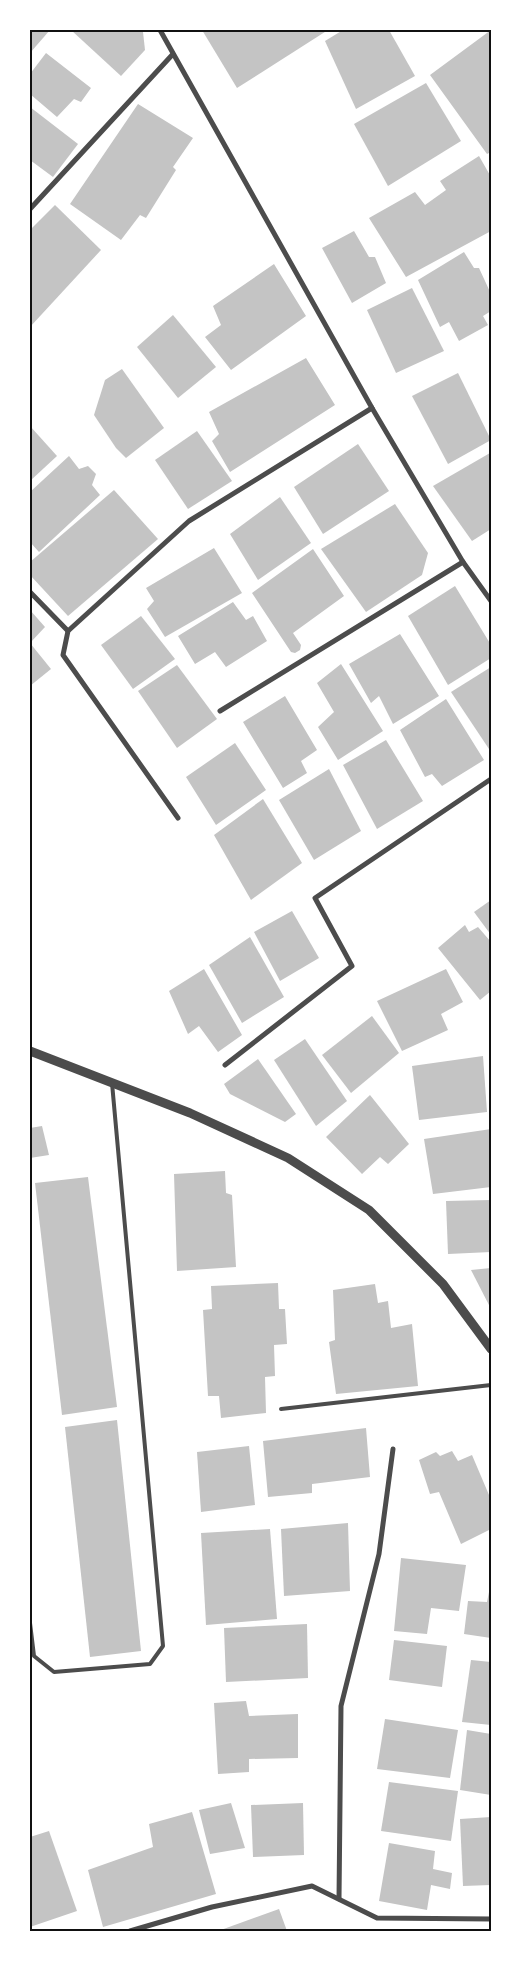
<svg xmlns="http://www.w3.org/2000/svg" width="521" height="1961" viewBox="0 0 521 1961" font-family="'Roboto Serif',serif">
  <rect width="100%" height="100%" fill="#fff"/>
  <g fill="#c4c4c4">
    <polygon points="30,30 50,30 30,53"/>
    <polygon points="71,30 141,30 143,32 145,50 121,76"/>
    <polygon points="202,30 328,30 237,88"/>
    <polygon points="343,30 389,30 415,76 356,109 325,41"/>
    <polygon points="491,30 491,131 489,132 491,152 487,154 430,75"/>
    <polygon points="46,53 91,88 81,102 74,99 57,117 30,94 30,74"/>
    <polygon points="426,83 461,141 388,186 354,124"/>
    <polygon points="138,104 193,138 173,167 176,170 146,218 140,215 121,240 70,204"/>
    <polygon points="30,107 78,144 53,177 30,160"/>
    <polygon points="479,156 491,177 491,231 406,277 369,218 415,192 425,205 446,190 440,181"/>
    <polygon points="55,205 101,250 30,327 30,230"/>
    <polygon points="354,231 369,257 375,257 386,283 352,303 322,248"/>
    <polygon points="464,252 474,268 479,268 491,294 491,311 483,316 488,325 459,341 449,322 440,327 418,280"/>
    <polygon points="274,264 306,316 231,370 205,337 221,325 213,306"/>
    <polygon points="412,288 444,351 396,373 367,310"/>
    <polygon points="173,315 216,367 178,398 137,347"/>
    <polygon points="306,358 335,405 230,472 212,441 219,434 209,412"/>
    <polygon points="122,369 164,428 126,458 116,448 94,415 105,380"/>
    <polygon points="458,373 491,440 448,464 412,396"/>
    <polygon points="30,426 57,456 30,481"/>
    <polygon points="197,431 232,481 188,509 155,460"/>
    <polygon points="358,444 389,491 323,534 294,487"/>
    <polygon points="490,453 491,529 472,541 433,486"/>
    <polygon points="69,456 79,469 88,466 96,474 92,485 100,495 39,552 30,542 30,492"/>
    <polygon points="114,490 158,539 68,616 30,575 30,562"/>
    <polygon points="280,497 311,543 258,580 230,534"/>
    <polygon points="395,504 428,553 422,575 366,612 321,549"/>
    <polygon points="214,548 242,593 165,637 147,609 154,601 146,588"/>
    <polygon points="313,549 344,596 293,633 301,645 300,650 295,653 291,652 252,593"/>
    <polygon points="455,586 491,645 491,658 448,685 408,616"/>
    <polygon points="233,602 246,620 253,616 267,641 226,667 215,652 195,664 178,636"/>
    <polygon points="30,610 45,627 30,643"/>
    <polygon points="141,616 175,659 133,689 101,645"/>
    <polygon points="400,634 439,696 393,724 379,696 371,703 349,664"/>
    <polygon points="30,643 51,669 30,686"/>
    <polygon points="341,664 383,731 338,760 318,727 334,712 317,683"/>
    <polygon points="177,665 217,719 177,748 138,691"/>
    <polygon points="491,667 491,752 451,692"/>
    <polygon points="285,696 317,750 301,761 307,773 283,788 243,722"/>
    <polygon points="446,699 484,760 442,786 432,774 425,777 400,730"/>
    <polygon points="386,740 423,801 377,829 343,765"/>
    <polygon points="235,743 266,790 216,825 186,777"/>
    <polygon points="329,769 361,831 314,860 279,800"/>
    <polygon points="263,799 302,863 251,900 214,835"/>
    <polygon points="491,900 491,935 474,912"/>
    <polygon points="292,911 319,958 280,981 254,932"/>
    <polygon points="465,925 469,932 478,927 491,942 491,991 480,1000 438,948"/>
    <polygon points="250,937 284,997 242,1023 209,965"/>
    <polygon points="204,969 242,1035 218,1052 199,1026 188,1034 169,991"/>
    <polygon points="446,969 463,1002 441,1014 448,1030 402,1051 377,1001"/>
    <polygon points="372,1016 399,1053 351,1093 322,1055"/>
    <polygon points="305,1039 347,1101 316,1126 274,1060"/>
    <polygon points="483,1056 487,1112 419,1120 412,1066"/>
    <polygon points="258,1059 296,1114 285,1122 230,1094 224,1084"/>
    <polygon points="370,1095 409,1144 388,1164 380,1157 362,1174 326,1137"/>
    <polygon points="42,1126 49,1155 30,1158 30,1128"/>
    <polygon points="491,1129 491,1187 433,1194 424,1139"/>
    <polygon points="225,1171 226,1193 232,1195 236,1267 177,1271 174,1174"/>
    <polygon points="88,1177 117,1407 62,1415 35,1183"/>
    <polygon points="491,1200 491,1252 448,1254 446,1201"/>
    <polygon points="491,1268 491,1309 471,1270"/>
    <polygon points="278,1283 279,1309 285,1309 287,1344 274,1345 275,1376 265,1377 266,1413 221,1418 219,1396 208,1396 203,1310 212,1309 211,1286"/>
    <polygon points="375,1284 378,1303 388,1301 391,1328 412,1324 418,1386 336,1394 329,1342 335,1340 333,1290"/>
    <polygon points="117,1420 141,1651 90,1657 65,1427"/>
    <polygon points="366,1428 370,1477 312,1484 312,1493 268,1497 263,1441"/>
    <polygon points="249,1446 255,1505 201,1512 197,1452"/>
    <polygon points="452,1451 458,1461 472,1455 489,1495 491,1494 491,1529 461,1544 439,1492 430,1494 419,1460 436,1452 440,1456"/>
    <polygon points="348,1523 350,1591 284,1596 281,1529"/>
    <polygon points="270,1529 277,1619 206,1625 201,1533"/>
    <polygon points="401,1558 466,1565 459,1611 431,1608 427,1634 394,1631"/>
    <polygon points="489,1592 491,1592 491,1638 464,1634 468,1601 487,1602"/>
    <polygon points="307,1624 308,1678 226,1682 224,1628"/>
    <polygon points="394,1640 447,1646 442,1687 389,1680"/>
    <polygon points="471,1660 491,1662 491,1725 462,1722"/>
    <polygon points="246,1701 249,1716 298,1714 298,1758 249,1759 249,1772 218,1774 214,1703"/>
    <polygon points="385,1719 458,1730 450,1778 377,1769"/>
    <polygon points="467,1730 491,1734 491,1795 460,1790"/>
    <polygon points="389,1782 458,1791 451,1841 381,1831"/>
    <polygon points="231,1803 245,1848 210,1854 199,1810"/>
    <polygon points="303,1803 304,1855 253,1857 251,1805"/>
    <polygon points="192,1812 216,1894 103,1927 88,1870 153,1847 149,1824"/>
    <polygon points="491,1817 491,1885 463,1886 460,1819"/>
    <polygon points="49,1831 77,1911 30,1927 30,1837"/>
    <polygon points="389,1843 435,1851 433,1869 452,1873 450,1889 431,1885 427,1910 379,1901"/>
    <polygon points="279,1909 287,1931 218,1931"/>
  </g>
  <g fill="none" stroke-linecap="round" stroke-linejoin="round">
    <g stroke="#4c4c4c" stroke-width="4">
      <polyline points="281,1409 491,1385"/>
      <polyline points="30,1623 34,1656 54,1672 150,1664 163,1646 112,1083"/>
    </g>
    <g stroke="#4c4c4c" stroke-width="5">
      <polyline points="160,30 372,408 463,562 491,601"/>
      <polyline points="30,209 173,54"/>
      <polyline points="30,592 68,631"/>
      <polyline points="220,711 463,562"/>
      <polyline points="178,818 63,655 68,631 189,521 372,408"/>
      <polyline points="225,1065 352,966 315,898 491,779"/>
      <polyline points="339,1899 341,1706 379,1554 393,1449"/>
      <polyline points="130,1931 212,1907 312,1886 377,1918 491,1919"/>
    </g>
    <polyline stroke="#4c4c4c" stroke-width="9" points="30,1051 190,1113 288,1158 369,1210 443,1284 491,1349"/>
  </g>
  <rect width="521" height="1961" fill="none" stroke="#ffffff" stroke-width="62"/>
  <rect x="31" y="31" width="459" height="1899" fill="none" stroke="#111" stroke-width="2"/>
</svg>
